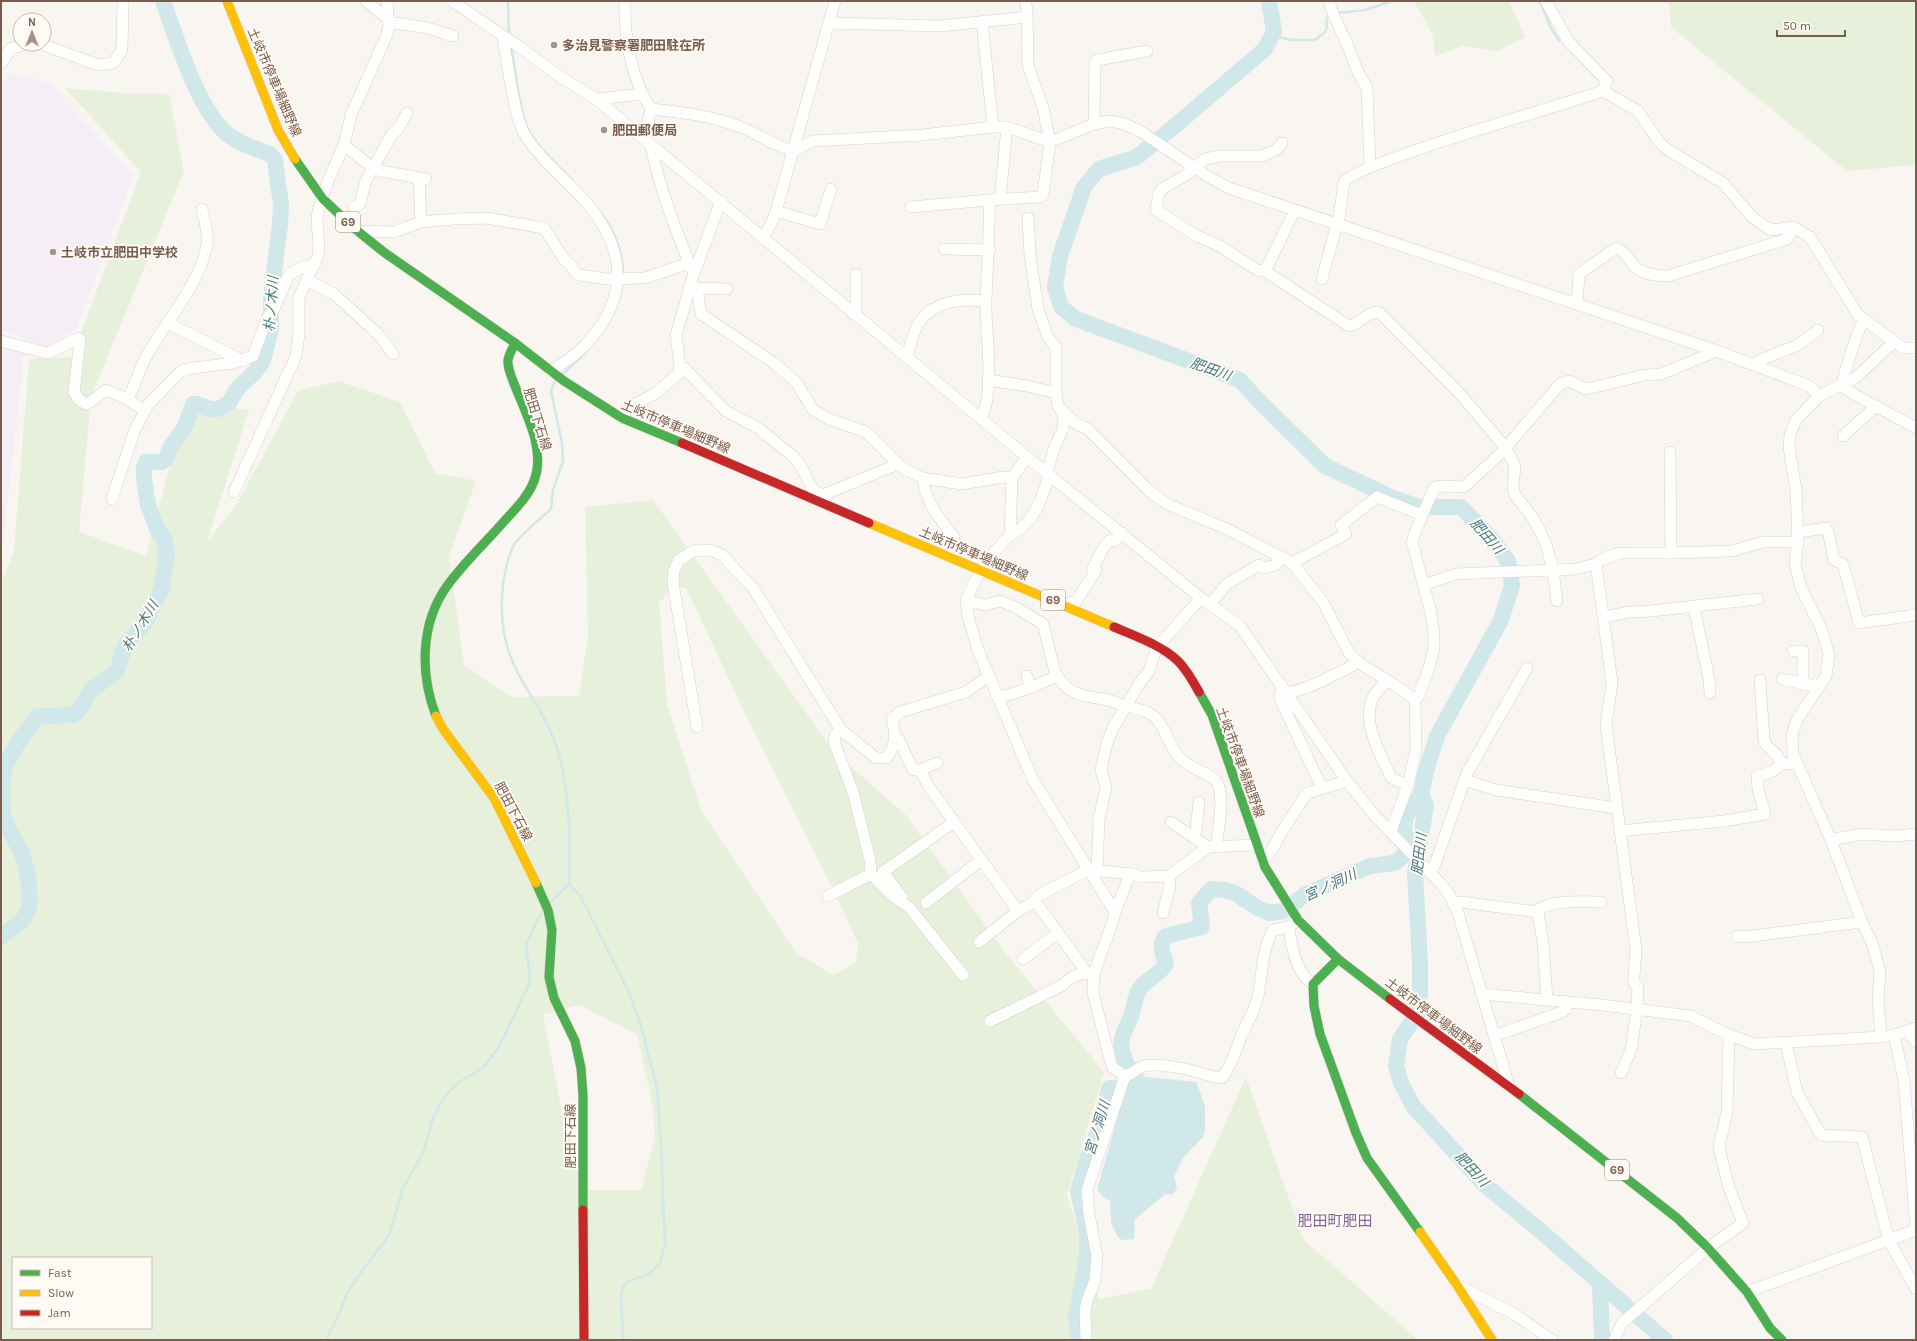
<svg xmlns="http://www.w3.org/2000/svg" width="1917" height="1341" viewBox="0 0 1917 1341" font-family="Karla,'Noto Sans JP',sans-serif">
  <rect width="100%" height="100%" fill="#f9f5f0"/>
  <g fill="#f6eef6">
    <polygon points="7,72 49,83 133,176 77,328 44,348 1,330 1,85"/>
    <polygon points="1,345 24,352 4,536 1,544"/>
  </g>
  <g fill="#e7f0db" fill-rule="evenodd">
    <polygon points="1414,1 1509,1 1525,37 1498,51 1463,46 1435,56 1433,35"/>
    <polygon points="1669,1 1916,1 1916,165 1847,171 1671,27"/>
    <path d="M65,88L124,93L169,94L184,171L91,397L79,532L146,556L187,402L249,410L207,542L236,505L298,391L338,381L400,402L435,473L476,481L449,557L464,665L511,697L579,696L588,636L585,507L653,500L835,753L906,815L1003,950L1104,1072L1067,1195L1099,1299L1151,1289L1246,1077L1303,1239L1418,1340H1V583L14,551L29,359L72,357L141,172ZM675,588H686L746,715L823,869L858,943L856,963L833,975L796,953L701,810L667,704L659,602ZM579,1005L637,1034L653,1107L655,1137L641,1190H588L565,1128L543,1014ZM13,1258H151V1328H13Z"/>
  </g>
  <polygon fill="#d0e8ea" points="1146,1077 1196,1082 1205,1105 1205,1131 1203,1137 1183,1158 1174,1177 1177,1188 1173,1194 1164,1195 1135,1219 1134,1239 1121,1240 1117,1236 1111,1222 1110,1201 1103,1197 1097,1190 1126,1088"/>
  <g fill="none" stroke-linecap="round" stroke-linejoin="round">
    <g stroke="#d0e8ea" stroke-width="2.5">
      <polyline points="508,1 509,35"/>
      <polyline points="1538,1 1541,4 1551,28 1559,41"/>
      <polyline points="1337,13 1366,10 1391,1"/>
      <path d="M1272,35L1291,40H1315C1324,34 1329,30 1326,20L1330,15"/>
      <path d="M511,46C516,70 518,105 527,127C536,147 557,164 572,180"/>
      <path d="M601,213C615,231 623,253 623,276"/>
      <polyline points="618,302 623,281"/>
      <polyline points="563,374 587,351"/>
      <polyline points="569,884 581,897 627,988 640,1022 657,1088 661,1144 665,1245 660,1263 650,1274 631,1280 624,1285 621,1294 623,1340"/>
      <path d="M550,903L569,884C570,841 570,796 559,754C549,720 534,703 518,673C500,640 498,600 507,564C509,557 511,548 516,542C526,530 540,519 551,509L553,490L563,461L562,443L551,391L555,381"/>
      <polyline points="326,1340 340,1312 346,1295 356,1279 390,1234 402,1190 422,1155 434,1116 440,1104 448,1093 459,1082 483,1068 499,1047 530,982 526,944 542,911"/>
    </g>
    <g stroke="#d0e8ea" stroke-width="16">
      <polyline points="1269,1 1274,31 1265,49 1170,130 1137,157 1099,169 1084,187 1060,256 1055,287 1061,307 1076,319 1240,380 1258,400 1325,466 1391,497 1419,507 1461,507 1492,539 1508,561 1512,586 1500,622 1437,736 1426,771 1421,795 1426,805 1415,873 1420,962 1420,995 1418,1013 1400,1039 1396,1066 1401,1083 1413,1106 1486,1186 1537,1228 1665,1340"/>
      <path d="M1,937C9,929 20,926 26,915C34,902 27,869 22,855C19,843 8,832 5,820C0,805 1,783 5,768C10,751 27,730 38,716L73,715L78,712L91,690L117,671L126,643L144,624L161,591L167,555L164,538L158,531L148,505L144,479V468L146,462H162L166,459L170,448L185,427L193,404H197L210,409H218L229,403L237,389L256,371L263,361L271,329V297L280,224L281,205L275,160L271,155C258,149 242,145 230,136C200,116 175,35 163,1"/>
      <polyline points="1600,1285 1602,1340"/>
      <path d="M1079,1340L1076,1318L1087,1256V1233L1078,1191L1087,1158L1097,1134L1109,1088L1130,1089L1140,1083C1130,1071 1117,1052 1123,1035C1125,1028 1130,1021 1132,1013C1135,1004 1135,994 1141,987C1148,978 1158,976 1166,964C1163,954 1158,944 1166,936L1202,927L1199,903L1211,889L1225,890L1235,893L1256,907L1269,913L1283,911L1306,894L1370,866L1394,863L1401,858L1405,852L1406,840L1404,828L1406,816L1421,795"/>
    </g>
    <g stroke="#d7d1cb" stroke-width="12">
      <g id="street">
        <polyline points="366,1 388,19"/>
        <polyline points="452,1 518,46 559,76 596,99 1027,457 1201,598 1240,626 1347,781 1375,816 1442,885 1450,896 1458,913 1509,1086"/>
        <path d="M625,1C624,37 631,78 651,109L644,138"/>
        <polyline points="1329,1 1334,16 1347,44 1357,70 1367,88 1370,166 1368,167"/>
        <polyline points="1546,1 1568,41 1607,81 1603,91"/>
        <polyline points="388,22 428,28 453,36"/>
        <polyline points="982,22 993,127"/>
        <polyline points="830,23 939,26 1027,17"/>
        <path d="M503,36L504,46C509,69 514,117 525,135C541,160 566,180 586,202C618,240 630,280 602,324C595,334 587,344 578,352C570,359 560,365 551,371"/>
        <polyline points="35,44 44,45 98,65 113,63 122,50 123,1"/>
        <polyline points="1,64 10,49 25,44"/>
        <polyline points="596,99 641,94"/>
        <path d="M651,109C681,112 714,116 743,128C760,135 775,146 793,151L813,141L922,135L993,127H1007L1050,142L1094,124L1110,121L1125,124L1140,131L1207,176L1229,188L1717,351L1809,386L1819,396"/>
        <polyline points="1094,124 1095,63 1097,60 1147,51"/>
        <polyline points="344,145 373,168 381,171 426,179"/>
        <path d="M651,145C660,191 675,227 692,270"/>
        <polyline points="419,178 421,222"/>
        <polyline points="1000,199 1007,127"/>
        <polyline points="354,207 360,204 365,183 373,168 392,134 398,129 407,113"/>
        <polyline points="911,207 989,200"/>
        <path d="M1295,210L1265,271L1349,326C1360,324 1366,312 1379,312L1461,395L1505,447L1515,466L1513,488L1515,495L1532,517L1539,529L1546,544L1553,570L1575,569L1596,564L1601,560L1619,553H1671L1731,551L1764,542H1798"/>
        <polyline points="776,211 820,224 831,189"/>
        <polyline points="1028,218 1030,255 1038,309 1048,337 1056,348 1056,393"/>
        <path d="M1338,225L1344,182C1356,163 1567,104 1603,91L1638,111L1659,142L1668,150L1723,183L1752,217L1771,230L1793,227L1810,237L1858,315L1903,348H1916"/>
        <polyline points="357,231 394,232 421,222 455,219 486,218 544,228 564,259 571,265 576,273 580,275 606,279 645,278 689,263"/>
        <polyline points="763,239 775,215 835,1"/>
        <polyline points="944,249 990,250"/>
        <polyline points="1265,271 1257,270 1220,246 1197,236 1156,210 1159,193 1162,189 1186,175 1205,159 1220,156 1262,156 1276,150 1282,143"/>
        <polyline points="1322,279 1337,224"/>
        <polyline points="307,280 334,294 379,335 393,354"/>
        <polyline points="690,285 697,288 727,289"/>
        <polyline points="697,288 701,314 774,363 796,382 813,410 829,419 866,432 900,466 908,471 923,478 961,484 1003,477 1012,478"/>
        <path d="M1577,304L1579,274L1616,248C1626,252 1628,258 1634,266C1643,275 1656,275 1668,276L1787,239L1793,227"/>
        <polyline points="853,314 856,309 856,274"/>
        <polyline points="168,323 243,361"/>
        <path d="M1,341L46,353L51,352L78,338L80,340L74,392L79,400L86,404L89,403L106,390L127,399L130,395C135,384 139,372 144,361C164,322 198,289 207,245C209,234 204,220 202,209"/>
        <path d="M904,355L908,353C911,343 914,329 920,321C936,300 962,299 986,301"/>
        <polyline points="1754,365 1760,360 1798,345 1818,330"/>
        <polyline points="680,367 684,368 726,411 758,428 794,457 802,468 812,488 817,492 827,497"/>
        <polyline points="988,380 1027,386 1056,393 1058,406 1075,423 1088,429 1148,490 1167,504 1227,529 1292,563 1323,602 1349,653 1362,665 1395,685 1415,700"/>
        <path d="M1844,384L1843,379C1847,367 1857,328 1864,322"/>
        <polyline points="1841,385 1855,395 1916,428"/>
        <polyline points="127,399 145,411"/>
        <polyline points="622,418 628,408 656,393 678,374 680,367 676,335 694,273 721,201"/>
        <path d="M981,418C996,391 985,333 986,301C987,267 990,234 989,200L1040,197L1043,194L1050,142L1043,108L1028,65L1027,9L1025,1"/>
        <polyline points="1843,436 1876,406"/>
        <polyline points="1670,452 1671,553"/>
        <path d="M1027,457L1012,478L1010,535L987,560L981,569L966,600L968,616L978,650L1033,780L1115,912C1110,940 1091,965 1093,993L1112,1067L1125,1076L1087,1190L1089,1214L1097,1256L1095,1280L1087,1301L1085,1311L1086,1340"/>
        <polyline points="1047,472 1055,446 1063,429 1064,418 1061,411"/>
        <path d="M923,478C924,500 941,521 954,537L952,557"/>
        <polyline points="234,492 296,356 299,334 299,297 318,256 319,248 317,219 318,211 328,181 344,145 351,115 386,37 389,27 387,1"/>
        <polyline points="823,495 891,467 896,462"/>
        <polyline points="112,499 134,432 147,406 180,372 186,369 233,363 253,356 267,318 273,311 289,275 300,268 314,265"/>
        <polyline points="1798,532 1826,528 1828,531 1834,560 1843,564 1859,623 1916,615"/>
        <path d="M1010,535C1034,524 1043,497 1049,474"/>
        <polyline points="1292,563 1346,534 1341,525 1377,497 1422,515"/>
        <polyline points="1596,564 1612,683 1606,725 1636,950 1634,976 1634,983 1638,988 1637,1009 1631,1050 1621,1073"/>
        <polyline points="1423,585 1456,574 1553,570 1557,601"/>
        <path d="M966,600L985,605L1000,601L1015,607L1043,624L1055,672C1066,694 1082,696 1103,699C1111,700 1118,704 1126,706C1133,708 1140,709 1147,712C1165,720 1167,745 1180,758C1190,768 1203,771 1214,779C1227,789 1218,831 1216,846"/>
        <polyline points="1210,604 1227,584 1259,565 1265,568 1276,565 1280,556"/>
        <polyline points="1068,606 1071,602 1076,602 1096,570 1093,568 1105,545 1110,540 1114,541 1122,533"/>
        <polyline points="1692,606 1695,612 1709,679 1710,693"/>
        <polyline points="1603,617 1630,612 1651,611 1758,599"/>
        <polyline points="1793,651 1803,651 1803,684"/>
        <polyline points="1782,679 1819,687"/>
        <path d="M1760,680L1764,740C1767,750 1780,753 1781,764"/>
        <path d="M1387,681C1383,686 1376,691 1373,697C1361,724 1381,754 1391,778L1408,785"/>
        <polyline points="1282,686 1280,699 1322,788"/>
        <polyline points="1030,688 1057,676"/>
        <path d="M1286,693C1304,690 1318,684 1333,675C1342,671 1350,669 1357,661"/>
        <polyline points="998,698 1030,688 1027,676"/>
        <path d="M697,727L673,583L674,571L679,560L693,551L710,550L722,555L753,588L841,730L876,758H886C896,748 896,732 892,719L900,712L966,692L989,676"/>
        <polyline points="894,737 899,740 913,770 920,770 937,763"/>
        <polyline points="920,770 929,787 1018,911 1034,902 1039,895 1090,869"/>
        <polyline points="1464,780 1496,790 1616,808"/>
        <polyline points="1171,822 1208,847"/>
        <polyline points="1391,831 1408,785 1416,749 1415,700 1419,695 1429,668 1434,648 1434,635 1431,613 1412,542 1414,535 1434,488 1437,486 1464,487 1502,452 1560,384 1569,381 1586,389 1645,375 1661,374 1717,351"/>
        <polyline points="1620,831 1724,821 1765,814 1758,789 1757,777 1773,771 1781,764 1796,763"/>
        <polyline points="1195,838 1199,802"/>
        <polyline points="1831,840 1861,834 1896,836 1916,834"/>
        <polyline points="1263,861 1272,850 1281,833 1307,793 1347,781"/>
        <polyline points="1091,870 1132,874 1140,877 1169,876 1208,847 1257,845"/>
        <polyline points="1097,871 1099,819 1106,787 1101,770 1107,743 1113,728 1139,684 1149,671 1157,647 1201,598"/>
        <polyline points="1431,872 1435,864 1467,773 1527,668"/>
        <polyline points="871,874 894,897 909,907 963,975"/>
        <polyline points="828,896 871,874 870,860 853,792 834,742 835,735 841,730"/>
        <polyline points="902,897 883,872 954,822"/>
        <polyline points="1035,901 1087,973"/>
        <polyline points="926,903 981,860"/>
        <polyline points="1453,903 1460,902 1538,912"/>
        <polyline points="1115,912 1130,874"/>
        <polyline points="1163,913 1170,886 1169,876"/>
        <path d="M1289,927C1291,945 1296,974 1313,984"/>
        <polyline points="1737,936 1745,937 1862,922"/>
        <polyline points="979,942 1018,911"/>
        <polyline points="1023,959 1058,933"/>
        <polyline points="1481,994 1602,1005 1691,1016 1729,1035 1754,1044 1881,1037 1894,1035 1916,1028"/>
        <path d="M1547,1000L1543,942L1538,913L1539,909C1558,899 1580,902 1601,902"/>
        <path d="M990,1021L1063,985C1071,976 1082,972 1094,973"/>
        <polyline points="1907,1031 1916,1042"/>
        <polyline points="1894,1035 1904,1080 1916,1229"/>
        <polyline points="1494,1036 1562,1012 1565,1010 1568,1002"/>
        <polyline points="1881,1037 1878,1000 1880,971 1872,943 1862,922 1831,840 1793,754 1792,735 1797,720 1826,676 1829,654 1821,628 1801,588 1795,563 1798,542 1796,490 1789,447 1790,435 1796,420 1819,396 1855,378 1894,342"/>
        <polyline points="1786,1043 1797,1092 1821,1135 1862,1137 1889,1241 1916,1289"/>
        <path d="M1125,1076C1132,1075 1136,1068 1144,1066C1157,1063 1184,1068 1197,1072C1206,1074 1212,1078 1222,1078C1232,1065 1236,1049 1242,1034C1248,1021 1255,1010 1258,996C1263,973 1261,951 1273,930L1289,927L1298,920"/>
        <polyline points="1457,1285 1514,1314 1552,1340"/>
        <polyline points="1747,1292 1916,1230"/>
        <polyline points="1614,1340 1622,1323 1708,1248 1743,1223 1729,1188 1719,1147 1727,1112 1729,1035"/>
      </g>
    </g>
    <g stroke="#d9d2cb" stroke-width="10">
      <g id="fast">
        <polyline points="295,159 323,199 355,229 385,253 515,343 564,381 622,418 682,443"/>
        <polyline points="1199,692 1212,715 1265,867 1298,920 1338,959 1390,999"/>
        <path d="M436,716C420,674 420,624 447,586C462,565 482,546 499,527C512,512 527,499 534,481C546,450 526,414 515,386C512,378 507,368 508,360C509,354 513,348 515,343"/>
        <polyline points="536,883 548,910 552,930 549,977 554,998 575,1041 581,1068 583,1095 583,1210"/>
        <polyline points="1338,959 1313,984 1314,1006 1320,1034 1356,1133 1367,1158 1420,1232"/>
        <polyline points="1519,1094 1677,1218 1708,1248 1747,1292 1770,1328 1782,1340"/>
      </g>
    </g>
    <g stroke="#d9d2cb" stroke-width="10">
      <g id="slow">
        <polyline points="227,1 278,130 295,159"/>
        <polyline points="869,523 1114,627"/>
        <polyline points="436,716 443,729 494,798 536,883"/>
        <polyline points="1420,1232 1457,1285 1492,1340"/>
      </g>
    </g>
    <g stroke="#d9d2cb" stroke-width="10">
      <g id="jam">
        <polyline points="682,443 869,523"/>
        <path d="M1114,627C1135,636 1161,645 1178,661C1187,670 1193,681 1199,692"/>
        <polyline points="1390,999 1519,1094"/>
        <polyline points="583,1210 584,1340"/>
      </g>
    </g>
    <use href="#street" stroke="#fefefd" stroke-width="11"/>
    <use href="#fast" stroke="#4caf50" stroke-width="9"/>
    <use href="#slow" stroke="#ffc107" stroke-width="9"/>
    <use href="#jam" stroke="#c62828" stroke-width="9"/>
  </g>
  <g fill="#a69286" stroke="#fffaf3" stroke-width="1.5">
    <circle cx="554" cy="45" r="4"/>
    <circle cx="604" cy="130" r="4"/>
    <circle cx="53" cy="252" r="4"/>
  </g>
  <g text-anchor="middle" stroke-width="4" stroke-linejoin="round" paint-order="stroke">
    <g fill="#fffaf3" stroke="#a28b7f" stroke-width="1">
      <rect x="336" y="212" width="24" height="20" rx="3"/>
      <rect x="1041" y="590" width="24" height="20" rx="3"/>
      <rect x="1605" y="1160" width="24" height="20" rx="3"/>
    </g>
    <g font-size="12" font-weight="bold" fill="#7a5c4d">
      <text x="348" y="226">69</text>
      <text x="1053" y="604">69</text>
      <text x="1617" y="1174">69</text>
    </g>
    <g font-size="13" font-weight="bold" fill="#7a5c4d" stroke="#fffaf3" text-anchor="start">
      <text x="562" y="50">多治見警察署肥田駐在所</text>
      <text x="612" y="135">肥田郵便局</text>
      <text x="61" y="257">土岐市立肥田中学校</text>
    </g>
    <g font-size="13" fill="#7a5c4d" stroke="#fffaf3">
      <text transform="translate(275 82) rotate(67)" y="5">土岐市停車場細野線</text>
      <text transform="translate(538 419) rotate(73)" y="5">肥田下石線</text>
      <text transform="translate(676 426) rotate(23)" y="5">土岐市停車場細野線</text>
      <text transform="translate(974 553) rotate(23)" y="5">土岐市停車場細野線</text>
      <text transform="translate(1241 762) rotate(70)" y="5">土岐市停車場細野線</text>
      <text transform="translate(514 811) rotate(62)" y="5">肥田下石線</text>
      <text transform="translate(1434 1015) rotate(37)" y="5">土岐市停車場細野線</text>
      <text transform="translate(570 1136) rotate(-90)" y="5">肥田下石線</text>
    </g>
    <g font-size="14" font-style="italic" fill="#437c86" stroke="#fffaf3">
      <text transform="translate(271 304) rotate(-86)" y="5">朴ノ木川</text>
      <text transform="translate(1211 369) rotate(20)" y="5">肥田川</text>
      <text transform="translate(1487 536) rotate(49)" y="5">肥田川</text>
      <text transform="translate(140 626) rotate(-59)" y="5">朴ノ木川</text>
      <text transform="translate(1419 854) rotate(-83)" y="5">肥田川</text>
      <text transform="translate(1330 885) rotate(-25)" y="5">宮ノ洞川</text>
      <text transform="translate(1097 1128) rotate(-73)" y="5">宮ノ洞川</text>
      <text transform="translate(1472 1169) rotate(47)" y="5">肥田川</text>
    </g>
    <g font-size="15" fill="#846695" stroke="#fffaf3">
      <text x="1335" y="1226">肥田町肥田</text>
    </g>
  </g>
  <rect width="1917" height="1341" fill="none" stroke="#7a5c4d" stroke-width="4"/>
  <rect x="12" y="1257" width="140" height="72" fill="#fffaf3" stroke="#cabbb1"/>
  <rect x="20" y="1270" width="20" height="6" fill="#4caf50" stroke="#cabbb1"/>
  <text x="48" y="1277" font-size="12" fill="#7a5c4d">Fast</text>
  <rect x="20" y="1290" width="20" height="6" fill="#ffc107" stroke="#cabbb1"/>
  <text x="48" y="1297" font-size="12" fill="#7a5c4d">Slow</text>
  <rect x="20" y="1310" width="20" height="6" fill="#c62828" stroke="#cabbb1"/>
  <text x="48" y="1317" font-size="12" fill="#7a5c4d">Jam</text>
  <g transform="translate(32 32)"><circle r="19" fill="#fffaf3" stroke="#cabbb1"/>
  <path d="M0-3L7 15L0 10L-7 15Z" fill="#a69286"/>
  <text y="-6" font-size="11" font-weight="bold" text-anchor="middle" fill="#7a5c4d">N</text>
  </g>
  <path d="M1777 30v6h68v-6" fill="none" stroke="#7a5c4d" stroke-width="2"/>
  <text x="1783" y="30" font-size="12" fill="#7a5c4d" stroke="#fffaf3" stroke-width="3" paint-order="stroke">50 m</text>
</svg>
